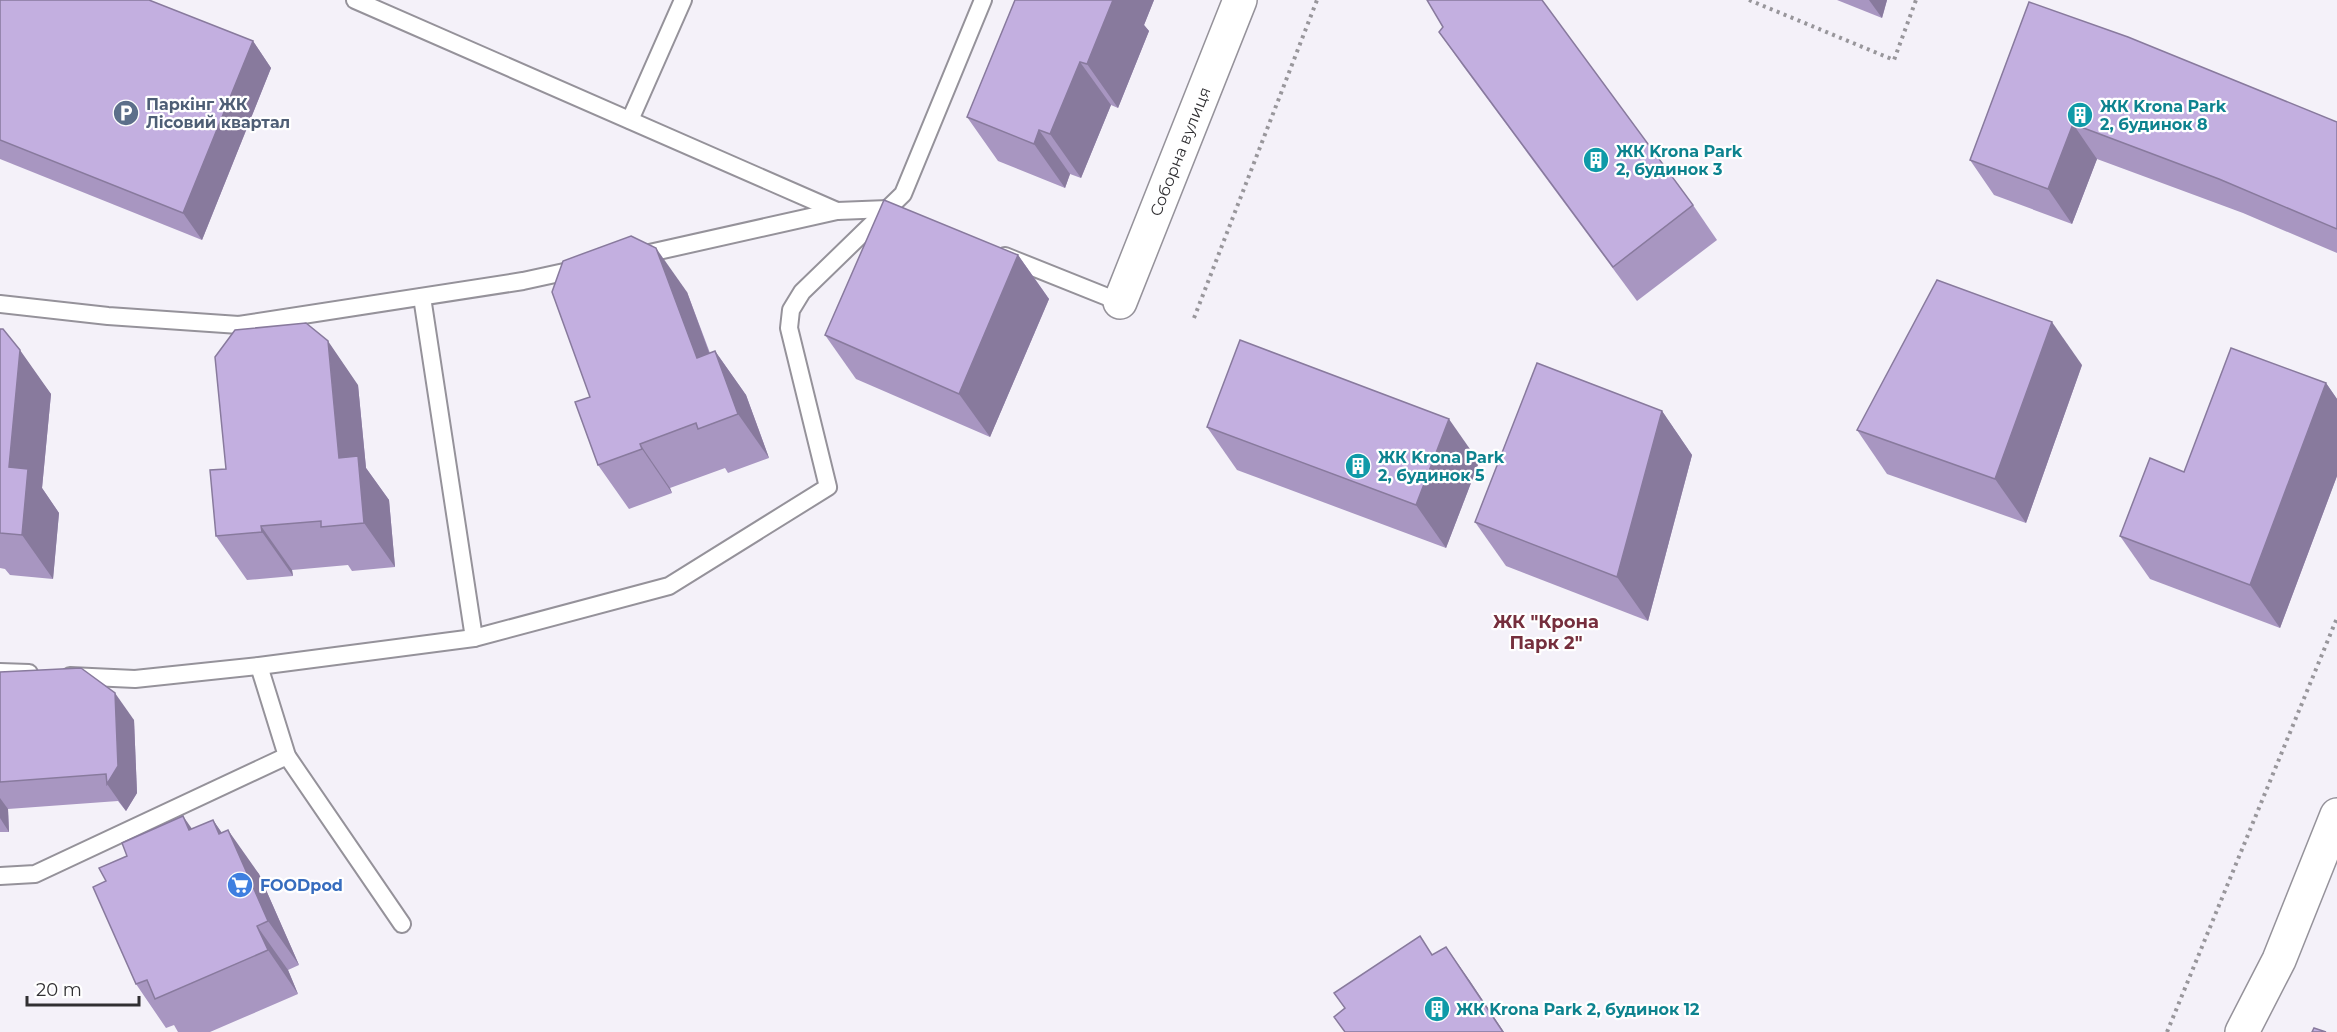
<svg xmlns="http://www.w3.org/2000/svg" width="2337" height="1032" viewBox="0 0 2337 1032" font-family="Montserrat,sans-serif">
  <rect width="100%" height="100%" fill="#f4f1f9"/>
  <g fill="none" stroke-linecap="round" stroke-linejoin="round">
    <g stroke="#95929a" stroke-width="20">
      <g id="service">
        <polyline points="355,0 837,211 888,209 892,210"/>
        <polyline points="630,120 683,0"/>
        <polyline points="636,256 837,211"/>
        <polyline points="1005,256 1120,302"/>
        <polyline points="422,297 474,638"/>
        <polyline points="0,304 108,316 239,325 523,281 578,269"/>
        <polyline points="259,666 287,756 402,924"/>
        <polyline points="0,672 29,673"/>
        <polyline points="70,676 135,679 259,666 474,638 669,586 828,487 789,328 791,310 802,292 903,194 983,0"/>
        <polyline points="0,876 35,874 287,756"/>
      </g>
    </g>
    <g stroke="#95929a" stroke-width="36">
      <g id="minor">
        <path id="s1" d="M1120,302L1240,0"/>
      </g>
    </g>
    <g stroke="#95929a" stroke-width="36">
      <polyline id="tertiary" points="2242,1032 2279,960 2337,815"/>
    </g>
    <g stroke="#98969b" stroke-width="4" stroke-dasharray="3 4.5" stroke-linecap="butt">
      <polyline points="1749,0 1894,60 1916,0"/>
      <polyline points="1194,318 1317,0"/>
      <polyline points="2167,1032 2337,618"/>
    </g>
    <use href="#service" stroke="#fff" stroke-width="16"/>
    <use href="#minor" stroke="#fff" stroke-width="33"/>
    <use href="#tertiary" stroke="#fff" stroke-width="33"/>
  </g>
  <g fill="#a896c1">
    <polygon points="0,0 253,41 271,68 202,240 0,159"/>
    <polygon points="1015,0 1154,0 1144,25 1149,31 1118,108 1111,105 1081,178 1070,174 1065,188 998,161 967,117"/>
    <polygon points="1837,0 1887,0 1882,18"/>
    <polygon points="2029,2 2337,122 2337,253 2243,213 2097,159 2072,224 1994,195 1970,160"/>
    <polygon points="1439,32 1693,205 1717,240 1637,301 1463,66"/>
    <polygon points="1018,255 1049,299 990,437 856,379 825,335"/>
    <polygon points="687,292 710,353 715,351 746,395 769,458 728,473 725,468 670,488 672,493 629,509 598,465 590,397"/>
    <polygon points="0,329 51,394 42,488 59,513 53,579 10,575 5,569 0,568"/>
    <polygon points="2082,365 2026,523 1887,474 1857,430"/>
    <polygon points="2326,383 2337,399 2337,476 2280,628 2150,579 2120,536 2184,472"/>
    <polygon points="358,385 366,468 389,500 395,567 352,571 348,565 292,570 293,576 247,580 216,536 226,469"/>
    <polygon points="1662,411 1692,455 1648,621 1506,566 1475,522"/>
    <polygon points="1207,427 1479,462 1446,548 1237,470"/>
    <polygon points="0,672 134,720 137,793 126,811 118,801 8,809 9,832 0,832"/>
    <polygon points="213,820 222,833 259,874 299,965 288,970 298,994 210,1032 178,1032 174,1025 166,1028 136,984 106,881 192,829"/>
  </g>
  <g fill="#887a9d">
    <polygon points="1113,0 1154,0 1144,25 1149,31 1118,108 1087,64"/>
    <polygon points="1869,0 1887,0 1882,18"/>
    <polygon points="253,41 271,68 202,240 183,213"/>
    <polygon points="1080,62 1111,105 1081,178 1050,134"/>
    <polygon points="2073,124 2097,159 2072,224 2048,189"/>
    <polygon points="1039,130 1070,174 1065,188 1034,144"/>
    <polygon points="656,248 687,292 727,402 697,358"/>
    <polygon points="1018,255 1049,299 990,437 959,394"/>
    <polygon points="2052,322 2082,365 2026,523 1995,479"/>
    <polygon points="328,341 358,385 366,468 389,500 395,567 364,523 339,458"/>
    <polygon points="20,350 51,394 42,488 59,513 53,579 22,535 9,467"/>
    <polygon points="715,351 746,395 769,458 738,414"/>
    <polygon points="2326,383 2337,399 2337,476 2280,628 2250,585"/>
    <polygon points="1662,411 1692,455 1648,621 1617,577"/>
    <polygon points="1449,419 1479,462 1446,548 1416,505"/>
    <polygon points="640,444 670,488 672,493 642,449"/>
    <polygon points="261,526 292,570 293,576 262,532"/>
    <polygon points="115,693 134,720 137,793 126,811 107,784"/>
    <polygon points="0,798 8,809 9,832 0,818"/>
    <polygon points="183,816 214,860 189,830"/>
    <polygon points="213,820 243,864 228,830 259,874 299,965 268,921 219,834"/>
    <polygon points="257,926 288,970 298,994 268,950"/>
    <polygon points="1446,947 1470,981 1504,1032 1503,1032"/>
  </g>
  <g fill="#c3afe0" stroke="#887a9d" stroke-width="1.5">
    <polygon points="0,0 149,0 253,41 183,213 0,140"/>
    <polygon points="1015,0 1113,0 1087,64 1080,62 1050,134 1039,130 1034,144 967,117"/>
    <polygon points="1427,0 1542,0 1693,205 1613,267 1439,32 1443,27"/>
    <polygon points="2029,2 2128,37 2337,122 2337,229 2219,179 2073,124 2048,189 1970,160"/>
    <polygon points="884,200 1018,255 959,394 825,335"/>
    <polygon points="631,236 656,248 697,358 715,351 738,414 698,429 696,423 640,444 642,449 598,465 575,402 590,397 552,292 563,261"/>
    <polygon points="1937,280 2052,322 1995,479 1857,430"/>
    <polygon points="306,323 328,341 339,458 358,456 364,523 321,527 321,521 261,526 262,532 216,536 210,470 226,469 215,357 235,330"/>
    <polygon points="0,329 3,329 20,350 9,467 28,469 22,535 0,533"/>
    <polygon points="1240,340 1449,419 1416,505 1207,427"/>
    <polygon points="2231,348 2326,383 2250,585 2120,536 2150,458 2184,472"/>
    <polygon points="1537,363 1662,411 1617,577 1475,522"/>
    <polygon points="81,668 115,693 118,766 107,784 106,774 0,782 0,672"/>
    <polygon points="183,816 189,830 213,820 219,834 228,830 268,921 257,926 268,950 155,999 147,980 136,984 93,887 106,881 99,868 127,856 122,843"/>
    <polygon points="1420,936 1432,955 1446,947 1503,1032 1345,1032 1334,1017 1345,1008 1334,993"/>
    <polygon points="2314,1028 2326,1032 2312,1032"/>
  </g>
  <defs>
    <g id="parking-disc" transform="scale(1.35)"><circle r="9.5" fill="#5c6f8a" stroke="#fff"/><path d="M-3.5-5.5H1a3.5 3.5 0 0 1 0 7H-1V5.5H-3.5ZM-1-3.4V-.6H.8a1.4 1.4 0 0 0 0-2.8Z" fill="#fff"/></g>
    <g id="building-disc" transform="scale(1.35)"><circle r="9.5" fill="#0f9aa8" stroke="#fff"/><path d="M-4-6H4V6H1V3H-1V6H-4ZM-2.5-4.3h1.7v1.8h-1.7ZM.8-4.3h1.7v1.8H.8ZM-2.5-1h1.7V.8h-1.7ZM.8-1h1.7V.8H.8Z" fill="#fff"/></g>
    <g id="supermarket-disc" transform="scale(1.35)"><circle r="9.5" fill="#3f7fe0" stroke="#fff"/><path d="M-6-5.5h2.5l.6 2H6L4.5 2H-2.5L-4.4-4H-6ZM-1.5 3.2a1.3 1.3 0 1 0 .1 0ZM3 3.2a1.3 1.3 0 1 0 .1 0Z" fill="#fff"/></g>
  </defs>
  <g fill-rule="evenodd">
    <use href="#parking-disc" x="126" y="113"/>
    <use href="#building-disc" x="2080" y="115"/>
    <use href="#building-disc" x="1596" y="160"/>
    <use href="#building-disc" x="1358" y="466"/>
    <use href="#supermarket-disc" x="240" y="885"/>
    <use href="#building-disc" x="1437" y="1009"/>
  </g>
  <g text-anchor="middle" stroke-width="4.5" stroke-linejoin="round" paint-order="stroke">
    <g font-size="16" font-weight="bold" fill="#4e5e75" stroke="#fff" text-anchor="start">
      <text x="146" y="110">Паркінг ЖК<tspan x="146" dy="18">Лісовий квартал</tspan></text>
    </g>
    <g font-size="16" font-weight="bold" fill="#0d838f" stroke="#fff" text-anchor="start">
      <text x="2100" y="112">ЖК Krona Park<tspan x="2100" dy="18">2, будинок 8</tspan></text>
      <text x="1616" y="157">ЖК Krona Park<tspan x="1616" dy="18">2, будинок 3</tspan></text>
      <text x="1378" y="463">ЖК Krona Park<tspan x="1378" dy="18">2, будинок 5</tspan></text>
      <text x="1456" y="1015">ЖК Krona Park 2, будинок 12</text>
    </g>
    <g font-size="16" fill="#313033" stroke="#fff">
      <text dy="6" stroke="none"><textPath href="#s1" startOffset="162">Соборна вулиця</textPath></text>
    </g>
    <g font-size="16" font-weight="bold" fill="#366cbe" stroke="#fff" text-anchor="start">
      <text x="260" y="891">FOODpod</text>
    </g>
    <g font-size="18" font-weight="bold" fill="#762f3d" stroke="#fff">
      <text x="1546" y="628">ЖК "Крона<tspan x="1546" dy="21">Парк 2"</tspan></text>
    </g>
  </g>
  <path d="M27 996v9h112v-9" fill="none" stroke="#313033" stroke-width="3"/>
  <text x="36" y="996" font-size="18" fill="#313033" stroke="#ffffff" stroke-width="4.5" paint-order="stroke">20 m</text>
</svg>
